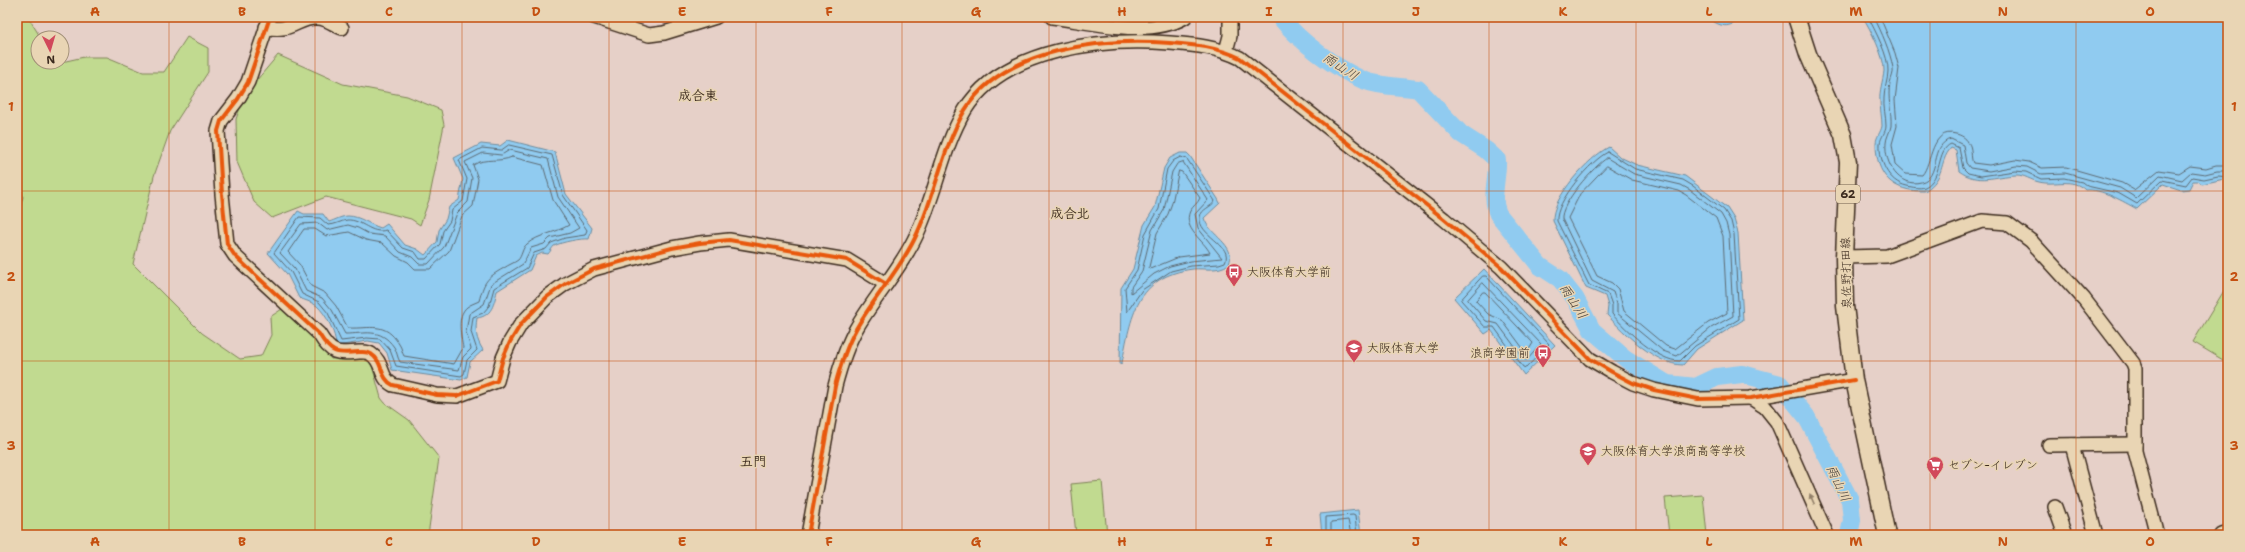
<svg xmlns="http://www.w3.org/2000/svg" width="2245" height="552" viewBox="0 0 2245 552" font-family="'Shantell Sans','Klee One',sans-serif">
  <rect width="100%" height="100%" fill="#e6d0c8"/>
  <filter id="ink" filterUnits="userSpaceOnUse"><feTurbulence type="fractalNoise" baseFrequency=".025" numOctaves="2"/><feDisplacementMap in="SourceGraphic" scale="8" xChannelSelector="R" yChannelSelector="G"/><feConvolveMatrix kernelMatrix="1 2 1 2 8 2 1 2 1" color-interpolation-filters="sRGB"/></filter>
  <g filter="url(#ink)">
    <g fill="#c1da90" stroke="#7e8257">
      <polygon points="17,17 28,17 41,38 38,38 38,62 57,63 84,57 107,57 143,72 164,72 187,37 208,48 208,72 170,131 154,176 133,264 202,333 240,359 261,356 271,335 270,317 285,307 317,335 331,359 357,357 371,362 381,398 385,403 409,420 439,458 428,535 17,535 17,219 23,197 21,189 17,188"/>
      <polygon points="278,55 343,84 407,96 441,110 444,125 429,200 420,225 411,219 326,197 272,218 254,202 237,162 236,119 245,94"/>
      <polygon points="2228,284 2228,363 2193,342"/>
      <polygon points="1102,481 1107,535 1076,535 1071,484"/>
      <polygon points="1703,495 1707,535 1669,535 1665,498"/>
    </g>
    <g fill="#90cbf0" stroke="#6e8b9c">
      <path d="M1707,17H1741C1729,30 1720,27 1707,17Z"/>
      <path d="M1863,17H2228V182L2224,179L2202,184L2198,181H2193L2189,189L2181,190L2163,184L2137,209C2124,202 2101,188 2085,190C2072,177 2055,186 2039,182C2030,180 2025,175 2016,175C1995,176 1978,185 1959,171L1956,150L1951,148C1938,163 1946,177 1925,191C1892,192 1876,175 1876,143C1876,137 1881,132 1882,126C1882,118 1880,109 1880,101C1879,91 1883,81 1884,71C1885,57 1870,29 1863,17Z"/>
      <path d="M508,140L555,152L566,194L592,228L589,239C582,238 561,242 554,246C552,248 550,252 548,254L542,253L536,256L530,270L497,291C494,304 492,316 477,318C475,331 476,339 483,350L470,362L467,377L461,380L392,370L387,353L379,343L368,341L336,346C336,333 326,314 317,306C312,302 304,300 299,298L287,274L268,253L298,211L304,214H323L329,222C335,220 342,216 348,216C360,216 370,225 381,228L387,224L405,245L417,249L425,255L437,242L439,230L446,219L449,207L459,200L463,179L454,158L481,144L500,146Z"/>
      <path d="M1609,147L1620,157L1637,165L1685,176L1727,208L1734,219L1738,233L1743,320L1697,349L1683,365C1656,365 1625,334 1607,315L1608,306L1605,296L1586,288L1553,221C1551,198 1589,157 1609,147Z"/>
      <path d="M1180,153H1187L1190,156L1218,199L1220,203L1204,218C1209,235 1237,245 1229,264C1218,272 1205,268 1193,269C1136,276 1131,317 1122,363L1120,364L1121,288L1133,269L1144,225L1155,207L1164,168L1170,158Z"/>
      <polygon points="1484,269 1555,345 1524,375 1491,330 1485,334 1454,298"/>
      <polygon points="1358,510 1361,535 1322,535 1320,514"/>
    </g>
    <g fill="none" stroke-linecap="round" stroke-linejoin="round">
      <g stroke="#5d6a72" stroke-width="1">
        <path d="M1868,17C1875,30 1889,57 1888,71C1888,80 1884,89 1884,98C1883,107 1886,116 1886,126C1886,132 1881,137 1880,143C1879,161 1888,182 1907,186C1912,187 1919,189 1925,187C1943,178 1936,150 1951,144L1959,148L1963,168L1968,173L1981,176L2015,171L2026,172L2041,179L2064,178L2082,182L2087,186L2118,193L2137,204L2162,180L2186,185L2192,177L2204,179L2218,176L2228,177"/>
        <path d="M1874,17C1882,33 1890,51 1893,68C1894,74 1891,78 1890,83C1887,98 1892,112 1891,126C1890,132 1886,138 1886,143C1884,163 1899,188 1921,182C1941,178 1930,144 1951,139L1963,145L1966,163L1970,168L1989,171L2016,166L2027,167L2041,174L2065,173L2120,188L2136,198L2160,175L2182,180L2191,172L2205,174L2217,171H2228"/>
        <path d="M1880,17L1895,53L1899,68L1895,100L1897,126L1892,144L1895,164L1906,174L1922,175C1932,164 1931,127 1956,134C1961,135 1966,138 1968,142C1973,148 1970,157 1973,163L1989,165L2015,160L2029,162L2042,168L2066,167L2122,183L2134,190L2159,170L2179,173L2190,166L2206,168L2216,165H2228"/>
        <path d="M509,145L552,155L563,195L587,230L585,235L565,238L551,243L546,249L534,253L527,268L494,288L489,306L483,313L473,317L471,332L477,350L467,360L464,374L461,376L396,366L390,350L380,339L367,338L341,341L328,313L319,302L302,294L291,272L274,253L299,217L320,218L328,225C335,225 341,221 347,220C362,219 371,235 386,230L403,248L415,252L420,259H426L440,244L443,231L450,221L452,210L463,201L467,179L459,160L482,148L501,150Z"/>
        <path d="M510,150L548,159L558,197L579,228L570,233L550,238L544,244L531,248L523,264L491,284L484,304L469,314L466,332L471,349L463,357L459,370L400,362C397,357 397,351 394,347C380,327 365,334 345,334L332,310L322,298L306,291L295,269L280,253L301,224L318,223L327,230L348,225L358,228L369,234L385,236L400,252L412,257L419,264H428L444,247L457,213L468,202L472,178L465,162L483,153L501,155Z"/>
        <path d="M1608,152L1635,169L1683,180L1693,186L1724,210L1731,221L1734,234L1739,319L1695,346L1680,361C1659,362 1626,330 1612,314V305L1608,294L1589,285L1557,221C1555,202 1591,160 1608,152Z"/>
        <path d="M512,157L543,165L553,200L569,225C556,233 539,234 527,244C522,248 522,256 518,260C514,263 508,265 504,268C486,278 484,282 479,301C475,303 471,304 467,307C456,316 461,336 463,348L454,364L404,356C402,353 402,348 399,344C385,321 371,329 348,328L336,306L325,293L311,286L300,265L288,252L304,229H315L326,236L349,232L366,240L382,243L396,256L408,262L415,269H430L449,251L462,216L473,206L478,179L473,165C486,157 499,163 512,157Z"/>
        <path d="M1181,157L1187,159L1215,201C1212,207 1201,209 1200,217C1197,235 1234,245 1225,262L1219,264L1191,266L1171,271L1142,290L1127,312L1125,288L1137,270L1145,234L1159,209L1167,169L1173,161Z"/>
        <path d="M1607,158L1634,174L1681,185L1690,190L1721,214L1726,223L1729,235L1733,316L1711,328L1677,356L1663,351L1617,313V304L1613,292L1592,281L1562,219C1560,204 1594,166 1607,158Z"/>
        <polygon points="1183,162 1208,200 1195,214 1198,228 1222,258 1190,261 1170,266 1154,274 1131,293 1131,287 1142,271 1152,230 1164,210 1172,172 1177,164"/>
        <polygon points="1607,166 1632,180 1679,191 1686,195 1716,218 1723,236 1727,313 1708,323 1675,349 1666,346 1624,311 1618,289 1612,283 1597,276 1568,218 1580,194"/>
        <path d="M1179,171L1182,172L1200,198C1198,203 1193,206 1190,211C1182,229 1204,240 1210,253L1179,257L1150,269L1149,267L1157,233L1168,214L1172,203Z"/>
        <polygon points="1483,276 1486,276 1549,344 1526,368 1523,367 1494,327 1485,327 1461,300"/>
        <polygon points="1483,283 1541,344 1527,360 1524,359 1498,324 1486,321 1468,300"/>
        <polygon points="1483,292 1485,292 1533,343 1528,351 1525,351 1502,320 1488,314 1476,301"/>
        <polyline points="1326,535 1326,517 1353,515 1355,516 1357,535"/>
        <polyline points="1331,535 1331,522 1348,520 1351,535"/>
      </g>
      <path stroke="#90cbf0" stroke-width="18" d="M1280,17C1299,41 1335,68 1363,80C1380,87 1400,86 1418,89L1461,134L1486,150L1497,160C1498,178 1490,196 1498,214L1540,266L1560,279L1575,298L1592,330L1626,359L1667,384L1696,387L1717,377L1742,374L1780,384L1806,416L1850,500L1852,520L1849,535"/>
      <g stroke="#3b2a1e" stroke-width="16">
        <g id="minor">
          <path d="M270,17L248,82L238,99L221,121L218,131L222,194L227,244L235,256L319,334C331,354 336,354 359,352C363,352 367,351 371,354C384,362 379,378 393,385L437,395L457,396L497,381L503,358L510,342L521,324L547,297L565,284L594,269L672,248L700,243L729,240L847,260L886,284"/>
          <polyline points="594,17 649,35 664,33 716,17"/>
          <path d="M1052,17C1091,22 1149,38 1185,17"/>
          <path d="M266,27C291,34 299,16 318,18C326,18 335,25 342,28"/>
          <polyline points="1226,51 1230,36 1230,17"/>
          <polyline points="1844,257 1887,256 1982,221 2007,223 2031,241 2084,299 2133,363 2135,368 2135,451 2157,535"/>
          <polyline points="1751,398 1765,407 1777,422 1827,535"/>
          <polyline points="2049,445 2135,444"/>
          <polyline points="2072,445 2096,535"/>
          <polyline points="2055,507 2065,535"/>
          <path d="M808,535L835,386C840,367 846,347 856,329C873,299 898,272 914,240C935,199 941,150 965,110C1004,47 1104,38 1170,43C1195,45 1218,47 1240,58L1444,219L1501,267L1590,359L1612,372L1633,383L1654,390L1698,399L1751,398L1854,380"/>
          <polyline points="2221,535 2228,533"/>
        </g>
      </g>
      <g stroke="#3b2a1e" stroke-width="19">
        <polyline id="major" points="1796,17 1808,54 1843,135 1848,162 1844,257 1845,306 1854,380 1887,535"/>
      </g>
      <use href="#minor" stroke="#e9d5b4" stroke-width="13"/>
      <use href="#major" stroke="#e9d5b4" stroke-width="16"/>
      <g stroke="#e9d5b4" stroke-width="6">
        <g id="cycleway">
          <path d="M270,17L248,82L238,99L221,121L218,131L222,194L227,244L235,256L319,334C331,354 336,354 359,352C363,352 367,351 371,354C384,362 379,378 393,385L437,395L457,396L497,381L503,358L510,342L521,324L547,297L565,284L594,269L672,248L700,243L729,240L847,260L886,284"/>
          <path d="M808,535L835,386C840,367 846,347 856,329C873,299 898,272 914,240C935,199 941,150 965,110C1004,47 1104,38 1170,43C1195,45 1218,47 1240,58L1444,219L1501,267L1590,359L1612,372L1633,383L1654,390L1698,399L1751,398L1854,380"/>
        </g>
      </g>
      <use href="#cycleway" stroke="#e8590c" stroke-width="4"/>
    </g>
    <defs><path id="oneway-solid" d="M-6-.8H1V-3.2L6.5 0L1 3.2V.8H-6Z"/></defs>
    <use fill="#928069" href="#oneway-solid" transform="translate(1812 499) rotate(-114)"/>
  </g>
  <path fill="none" stroke="#c55010" stroke-width="1" stroke-opacity="0.55" d="M169,17V535M315,17V535M462,17V535M609,17V535M756,17V535M902,17V535M1049,17V535M1196,17V535M1343,17V535M1489,17V535M1636,17V535M1783,17V535M1930,17V535M2076,17V535M17,191H2228M17,361H2228"/>
  <defs>
    <g id="bus-pin" transform="scale(0.9)"><path d="M0 17L-7.5 6A9.5 9.5 0 1 1 7.5 6Z" fill="#d1495b" stroke="#e9d5b4"/><path d="M-5-6H5V4H4V6H2V4H-2V6H-4V4H-5ZM-3.5-4V0h7V-4ZM-3.5 1.2v1.5H-2V1.2ZM2 1.2v1.5H3.5V1.2Z" fill="#fff"/></g>
    <g id="university-pin" transform="scale(0.9)"><path d="M0 17L-7.5 6A9.5 9.5 0 1 1 7.5 6Z" fill="#d1495b" stroke="#e9d5b4"/><path d="M0-5L7-2L0 1L-7-2ZM-4 1L0 2.5L4 1V4Q0 6-4 4Z" fill="#fff"/></g>
    <g id="school-pin" transform="scale(0.9)"><path d="M0 17L-7.5 6A9.5 9.5 0 1 1 7.5 6Z" fill="#d1495b" stroke="#e9d5b4"/><path d="M0-5L7-2L0 1L-7-2ZM-4 1L0 2.5L4 1V4Q0 6-4 4Z" fill="#fff"/></g>
    <g id="supermarket-pin" transform="scale(0.9)"><path d="M0 17L-7.5 6A9.5 9.5 0 1 1 7.5 6Z" fill="#d1495b" stroke="#e9d5b4"/><path d="M-6-5.5h2.5l.6 2H6L4.5 2H-2.5L-4.4-4H-6ZM-1.5 3.2a1.3 1.3 0 1 0 .1 0ZM3 3.2a1.3 1.3 0 1 0 .1 0Z" fill="#fff"/></g>
  </defs>
  <g fill-rule="evenodd">
    <use href="#bus-pin" x="1234" y="272"/>
    <use href="#university-pin" x="1354" y="348"/>
    <use href="#bus-pin" x="1543" y="353"/>
    <use href="#school-pin" x="1588" y="451"/>
    <use href="#supermarket-pin" x="1935" y="465"/>
  </g>
  <g text-anchor="middle" stroke-width="3" stroke-linejoin="round" paint-order="stroke">
    <rect fill="#e9d5b4" stroke="#6f5d4b" stroke-width="1" x="1836" y="185" width="24" height="18" rx="3"/>
    <g font-size="11" font-weight="bold" fill="#3b2a1e">
      <text x="1848" y="198">62</text>
    </g>
    <g font-size="12" fill="#3b2a1e" stroke="#e9d5b4" text-anchor="start">
      <text x="1247" y="276">大阪体育大学前</text>
      <text x="1367" y="352">大阪体育大学</text>
      <text x="1530" y="357" text-anchor="end">浪商学園前</text>
      <text x="1601" y="455">大阪体育大学浪商高等学校</text>
      <text x="1948" y="469">セブン-イレブン</text>
    </g>
    <g font-size="12" fill="#3b2a1e" stroke="#e9d5b4">
      <text transform="translate(1846 273) rotate(-91)" y="4">泉佐野打田線</text>
    </g>
    <g font-size="13" font-style="italic" fill="#48423e" stroke="#e9d5b4">
      <text transform="translate(1341 66) rotate(33)" y="5">雨山川</text>
      <text transform="translate(1574 301) rotate(57)" y="5">雨山川</text>
      <text transform="translate(1839 483) rotate(65)" y="5">雨山川</text>
    </g>
    <g font-size="13" font-weight="bold" fill="#3b2a1e" stroke="#e9d5b4">
      <text x="698" y="100">成合東</text>
      <text x="1070" y="218">成合北</text>
      <text x="753" y="466">五門</text>
    </g>
  </g>
  <rect width="2245" height="552" fill="none" stroke="#e9d5b4" stroke-width="44"/>
  <g transform="translate(50 50) rotate(175)"><circle r="19" fill="#e9d5b4" stroke="#a39178"/>
  <path d="M0-3L7 15L0 10L-7 15Z" fill="#d1495b"/>
  <text y="-6" font-size="11" font-weight="bold" text-anchor="middle" fill="#3b2a1e">N</text>
  </g>
  <rect x="22" y="22" width="2201" height="508" fill="none" stroke="#c55010" stroke-width="1.5"/>
  <g font-size="13" text-anchor="middle" font-weight="bold" fill="#c55010">
    <text x="95" y="16">A</text>
    <text x="242" y="16">B</text>
    <text x="389" y="16">C</text>
    <text x="536" y="16">D</text>
    <text x="682" y="16">E</text>
    <text x="829" y="16">F</text>
    <text x="976" y="16">G</text>
    <text x="1122" y="16">H</text>
    <text x="1269" y="16">I</text>
    <text x="1416" y="16">J</text>
    <text x="1563" y="16">K</text>
    <text x="1709" y="16">L</text>
    <text x="1856" y="16">M</text>
    <text x="2003" y="16">N</text>
    <text x="2150" y="16">O</text>
    <text x="11" y="111">1</text>
    <text x="2234" y="111">1</text>
    <text x="11" y="281">2</text>
    <text x="2234" y="281">2</text>
    <text x="11" y="450">3</text>
    <text x="2234" y="450">3</text>
    <text x="95" y="546">A</text>
    <text x="242" y="546">B</text>
    <text x="389" y="546">C</text>
    <text x="536" y="546">D</text>
    <text x="682" y="546">E</text>
    <text x="829" y="546">F</text>
    <text x="976" y="546">G</text>
    <text x="1122" y="546">H</text>
    <text x="1269" y="546">I</text>
    <text x="1416" y="546">J</text>
    <text x="1563" y="546">K</text>
    <text x="1709" y="546">L</text>
    <text x="1856" y="546">M</text>
    <text x="2003" y="546">N</text>
    <text x="2150" y="546">O</text>
  </g>
</svg>
